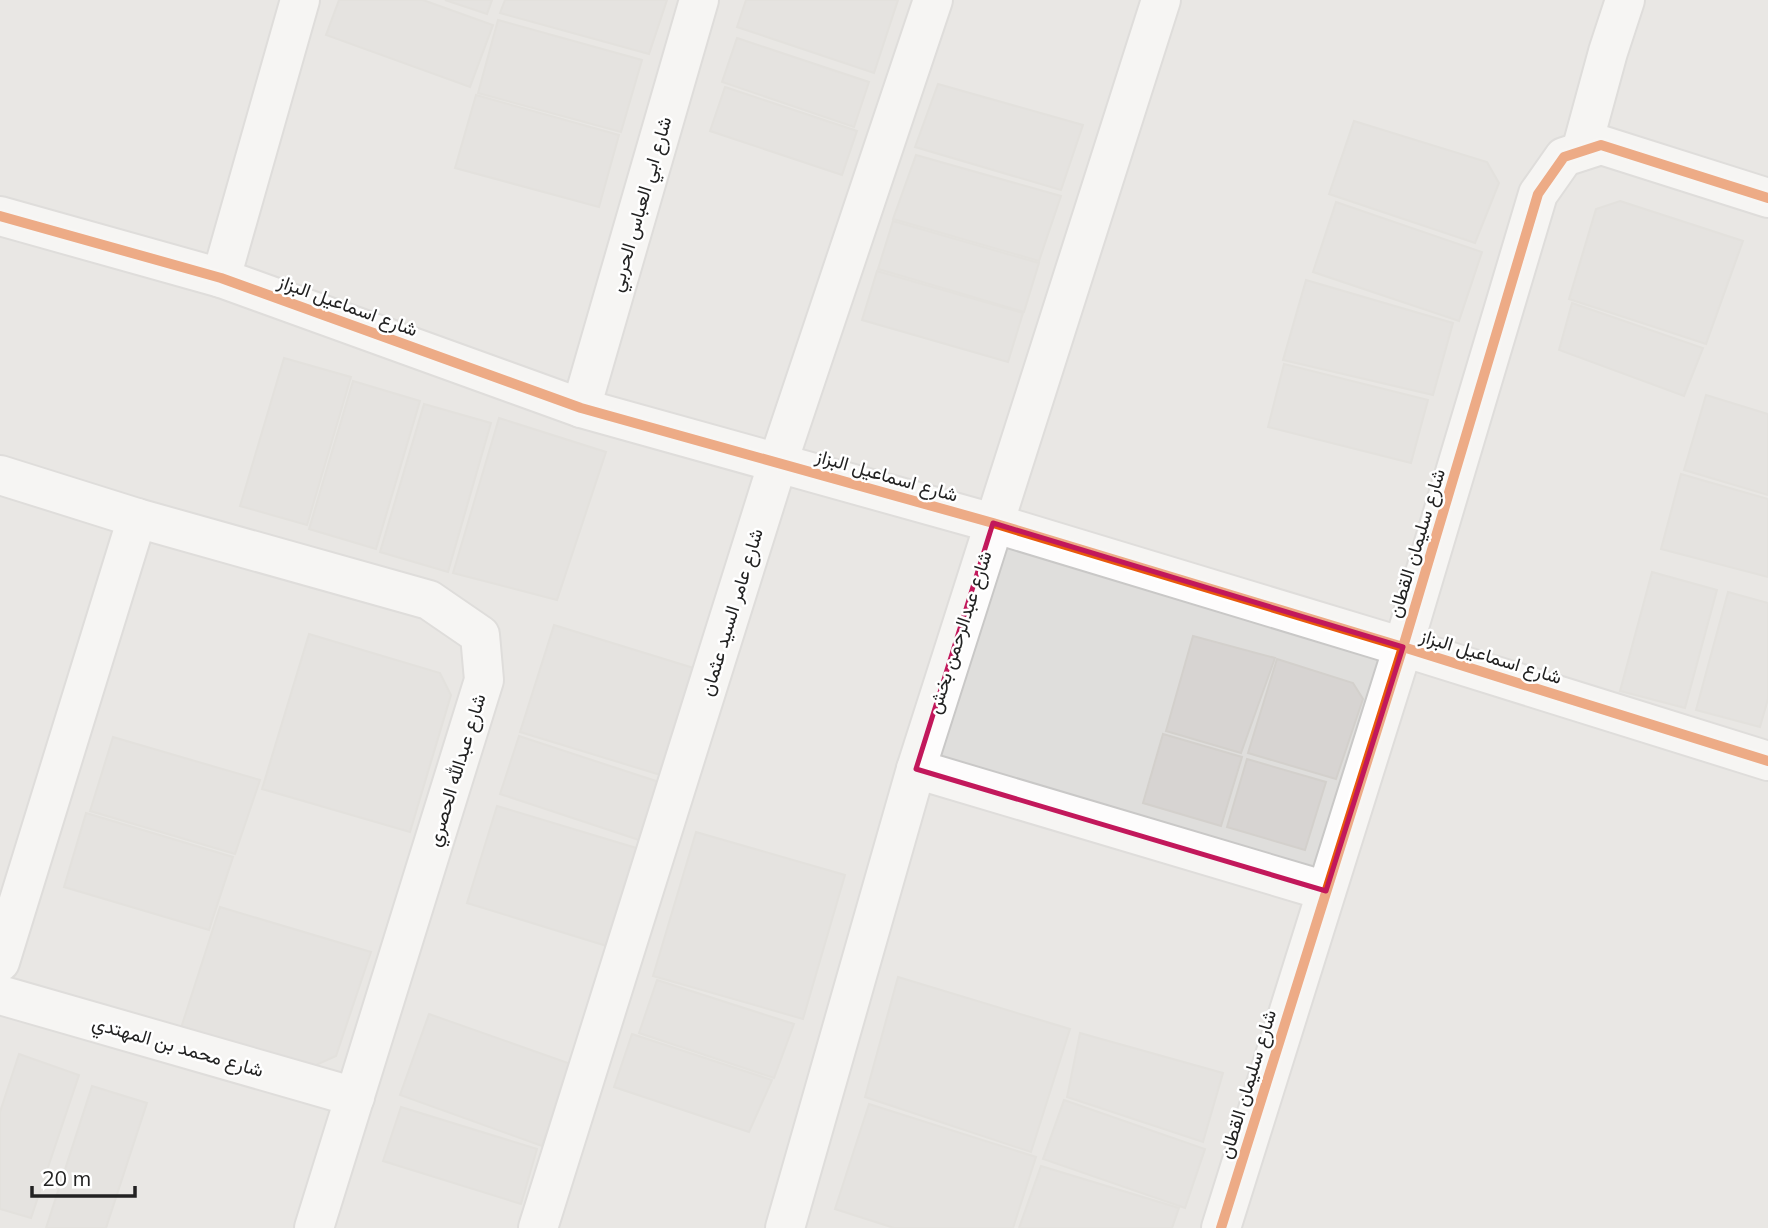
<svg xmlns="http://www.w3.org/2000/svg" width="1768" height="1228" viewBox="0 0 1768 1228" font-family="Mulish,Vazirmatn,sans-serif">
  <rect width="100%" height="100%" fill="#f0eeeb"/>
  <rect fill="#dfdedc" x="0" y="0" width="1768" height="1228"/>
  <g fill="#d7d4d2" stroke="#d3d0cc" stroke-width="2">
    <polygon points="339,0 423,0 493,25 470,87 326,35"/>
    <polygon points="445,0 492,0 487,14"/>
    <polygon points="505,0 667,0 649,54 500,13"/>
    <polygon points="746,0 898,0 874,73 737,27"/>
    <polygon points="498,20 642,60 621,132 478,93"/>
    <polygon points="737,38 869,82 854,127 722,82"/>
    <polygon points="938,84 1083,125 1061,190 915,147"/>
    <polygon points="725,87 857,131 842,175 710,131"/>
    <polygon points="476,95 619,135 599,207 455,168"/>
    <polygon points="1354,121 1487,162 1499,183 1475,243 1329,194"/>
    <polygon points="916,155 1061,196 1039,261 893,219"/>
    <polygon points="1620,201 1743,241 1706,344 1569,299 1596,209"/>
    <polygon points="1336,202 1482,252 1459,321 1313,272"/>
    <polygon points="893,221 1039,263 1024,312 878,269"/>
    <polygon points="877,271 1023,313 1008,362 862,320"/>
    <polygon points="1306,280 1453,323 1433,395 1283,360"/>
    <polygon points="1572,303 1703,348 1684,396 1559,350"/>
    <polygon points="284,358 351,377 307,525 240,506"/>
    <polygon points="1284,364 1428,400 1411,463 1268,427"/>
    <polygon points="353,381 420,401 376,549 309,529"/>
    <polygon points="1706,395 1768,414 1768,495 1684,470"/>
    <polygon points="424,404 491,423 448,572 380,552"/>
    <polygon points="499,418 606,452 557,600 453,573"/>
    <polygon points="1681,474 1768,499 1768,577 1661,549"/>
    <polygon points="1652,572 1717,590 1685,708 1620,691"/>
    <polygon points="1728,592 1768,603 1768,699 1760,727 1696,710"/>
    <polygon points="554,625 700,670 667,777 520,732"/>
    <polygon points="309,634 440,673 451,695 410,832 262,789"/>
    <polygon points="1193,636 1275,658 1241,753 1166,731"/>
    <polygon points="1277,659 1353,683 1363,699 1336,779 1248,753"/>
    <polygon points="1163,734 1242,757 1221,826 1143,803"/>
    <polygon points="519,736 662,783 642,841 500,794"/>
    <polygon points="113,737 260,780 235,854 90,811"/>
    <polygon points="1247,759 1326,782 1305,850 1227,827"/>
    <polygon points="497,806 643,850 613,948 467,903"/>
    <polygon points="86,813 233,857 209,930 64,887"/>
    <polygon points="696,832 845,875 803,1019 653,976"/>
    <polygon points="220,907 371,952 336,1056 314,1066 181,1028"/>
    <polygon points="898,977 1070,1029 1031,1152 865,1097"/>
    <polygon points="657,980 794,1024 774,1078 639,1033"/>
    <polygon points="429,1014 571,1064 542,1146 400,1095"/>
    <polygon points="1080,1033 1223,1073 1203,1142 1067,1097"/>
    <polygon points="632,1034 772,1080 749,1132 614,1087"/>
    <polygon points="19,1054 79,1075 31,1218 0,1209 0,1112"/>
    <polygon points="92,1086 147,1103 106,1228 46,1228"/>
    <polygon points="1064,1100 1205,1149 1185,1208 1043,1159"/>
    <polygon points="869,1104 1036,1157 1013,1228 894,1228 835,1209"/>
    <polygon points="401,1107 537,1149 521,1204 383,1161"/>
    <polygon points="1041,1166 1179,1208 1172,1228 1019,1228"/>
  </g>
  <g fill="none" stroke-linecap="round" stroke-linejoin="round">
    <g stroke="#c9c8c7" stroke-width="42">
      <g id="minor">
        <polyline points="1581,151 1608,52 1625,0"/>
        <polyline points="0,216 221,278 581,408 993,523 1403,647 1768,761"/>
        <polyline points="221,278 300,0"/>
        <polyline points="581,408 699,0"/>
        <polyline points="0,475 137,518 429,600 480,635 484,680 314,1228"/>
        <polyline points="916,769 1326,891"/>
        <polyline points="0,962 137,518"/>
        <polyline points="0,995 355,1097"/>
        <polyline points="538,1228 778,462 933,0"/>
        <polyline points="785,1228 916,769 1161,0"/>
        <polyline points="1221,1228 1403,647 1538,194 1564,157 1601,145 1768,198"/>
      </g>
    </g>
    <use href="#minor" stroke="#fdfcfc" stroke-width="38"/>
    <g stroke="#fff" stroke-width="15">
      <g id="cycleway">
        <polyline points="0,216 221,278 581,408 993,523 1403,647 1768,761"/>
        <polyline points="1221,1228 1403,647 1538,194 1564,157 1601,145 1768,198"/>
      </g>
    </g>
    <use href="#cycleway" stroke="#e8590c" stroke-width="10"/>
  </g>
  <path d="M0 0H1768V1228H0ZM993,523L1403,647L1326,891L916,769Z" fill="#f0eeeb" fill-opacity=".55" fill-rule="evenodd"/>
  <path fill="none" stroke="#c2185b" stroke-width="5" stroke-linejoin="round" d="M993,523L1403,647L1326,891L916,769Z"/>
  <g text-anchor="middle" stroke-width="5" stroke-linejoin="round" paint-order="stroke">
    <g font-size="19" fill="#222" stroke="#fff">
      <text transform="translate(640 204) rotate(-74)" y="7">شارع ابي العباس الحربي</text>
      <text transform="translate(348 305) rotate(20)" y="7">شارع اسماعيل البزاز</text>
      <text transform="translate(887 475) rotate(16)" y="7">شارع اسماعيل البزاز</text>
      <text transform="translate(1416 543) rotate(-73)" y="7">شارع سليمان القطان</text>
      <text transform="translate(731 612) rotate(-73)" y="7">شارع عامر السيد عثمان</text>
      <text transform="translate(959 632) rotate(-72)" y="7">شارع عبدالرحمن بخش</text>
      <text transform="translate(1491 656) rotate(17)" y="7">شارع اسماعيل البزاز</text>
      <text transform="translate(456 770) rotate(-73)" y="7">شارع عبدالله الحصري</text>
      <text transform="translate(178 1046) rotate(16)" y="7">شارع محمد بن المهتدي</text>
      <text transform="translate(1247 1084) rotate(-73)" y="7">شارع سليمان القطان</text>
    </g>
  </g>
  <path d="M32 1186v10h103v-10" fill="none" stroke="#222222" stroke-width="3.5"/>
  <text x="42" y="1186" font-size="21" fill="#222222" stroke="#ffffff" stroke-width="5" paint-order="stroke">20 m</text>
</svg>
